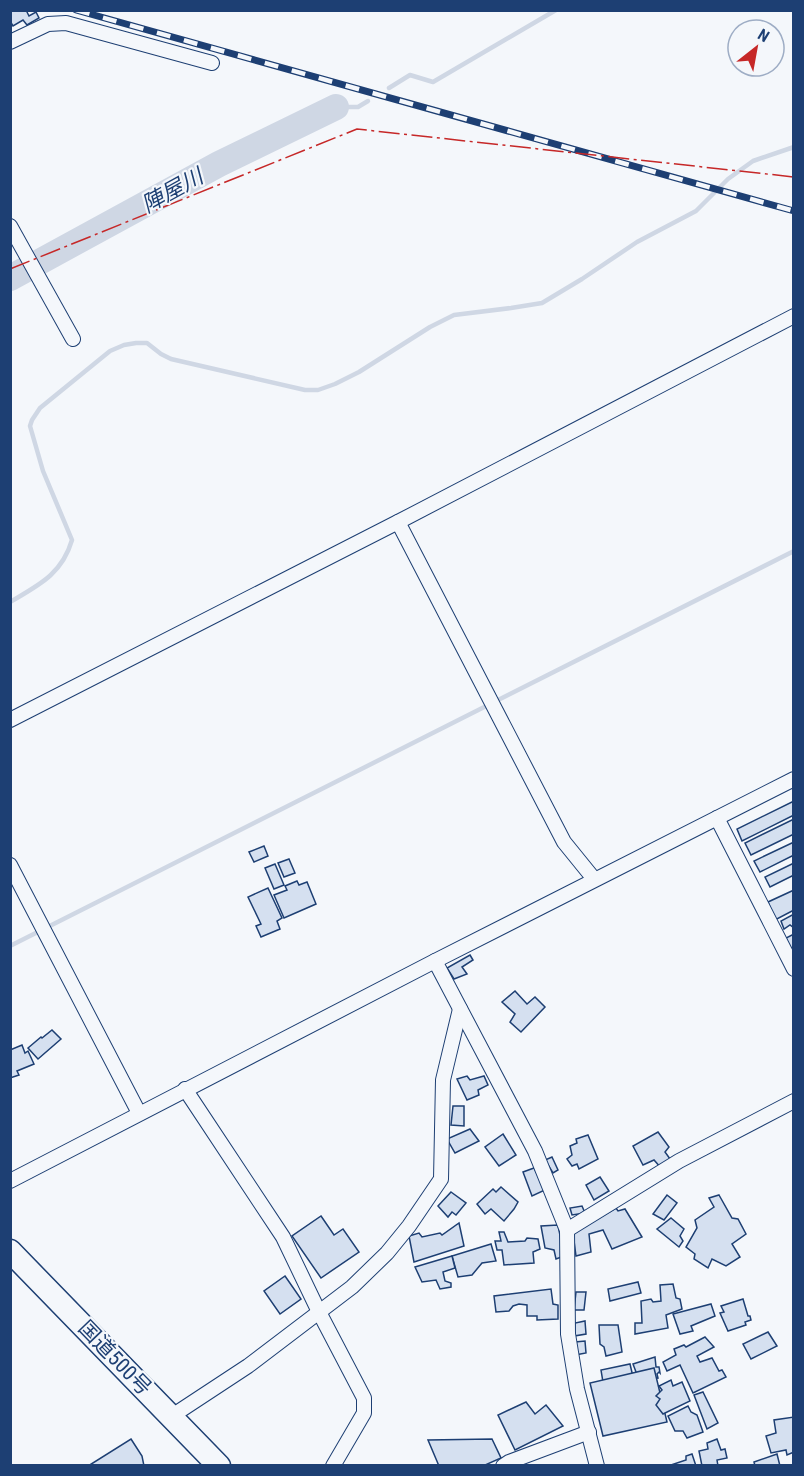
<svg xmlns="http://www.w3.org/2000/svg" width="804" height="1476" viewBox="0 0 804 1476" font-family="'Roboto Condensed','Noto Sans JP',sans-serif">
  <rect width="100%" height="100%" fill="#f4f7fb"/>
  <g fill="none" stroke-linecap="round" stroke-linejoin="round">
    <g stroke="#cfd7e4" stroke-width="4.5">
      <polyline points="389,88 410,75 433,82 556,10"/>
      <polyline points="336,107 358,107 368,101"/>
      <path d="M10,602C39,585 62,574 72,540L43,471L30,426L32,420L40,408L110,351L124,345L136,343H147L161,354L171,359L305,390H318L335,384L359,372L430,327L454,315L511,308L542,303L582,279L637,242L696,211L728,179L753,161L794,147"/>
      <polyline points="10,946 794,551"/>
    </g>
    <polyline stroke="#cfd7e4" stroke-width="26" points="10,278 219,164 336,107"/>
  </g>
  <g fill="#d5e0f0" stroke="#1d3f73" stroke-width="1.5">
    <polygon points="10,10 26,10 29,16 36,12 39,18 27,25 23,20 13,26 10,21"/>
    <polygon points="794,801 794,815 742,841 737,829"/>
    <polygon points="794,819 794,834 751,855 745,843"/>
    <polygon points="794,842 794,855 760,872 754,861"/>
    <polygon points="264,846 268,856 254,862 249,852"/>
    <polygon points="289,859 295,873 284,877 278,863"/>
    <polygon points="794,863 794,875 770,887 765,877"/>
    <polygon points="275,864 284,885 274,889 265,868"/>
    <polygon points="297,881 299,885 307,882 316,904 284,918 274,895 287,890 285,886"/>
    <polygon points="268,888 282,918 277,921 280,929 261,937 256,926 261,924 248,897"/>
    <polygon points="794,890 794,910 775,920 768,902"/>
    <polygon points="794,914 794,928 790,925 784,929 781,921"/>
    <polygon points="794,934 794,948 791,950 786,938"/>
    <polygon points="470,955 473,960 462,967 467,974 454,979 447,968"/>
    <polygon points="515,991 527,1004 535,997 545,1007 521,1032 510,1022 515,1014 502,1002"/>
    <polygon points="52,1030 61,1039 38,1059 28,1048 41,1037 42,1038"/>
    <polygon points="22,1045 25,1053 28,1051 34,1064 17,1071 19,1075 10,1078 10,1050"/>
    <polygon points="467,1076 470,1080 484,1076 488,1085 478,1090 479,1095 467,1100 457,1079"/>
    <polygon points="453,1106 464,1106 464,1126 451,1125"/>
    <polygon points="470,1129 479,1141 455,1153 447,1139"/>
    <polygon points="658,1132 669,1147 665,1152 673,1163 662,1169 654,1160 643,1165 633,1146"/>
    <polygon points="503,1134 516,1155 499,1166 485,1147"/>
    <polygon points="588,1135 598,1159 579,1169 577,1164 572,1166 567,1159 572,1155 570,1146 577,1143 576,1139"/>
    <polygon points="552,1157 558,1170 553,1173 545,1160"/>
    <polygon points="534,1168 545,1190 532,1196 523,1172"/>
    <polygon points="600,1177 609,1191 594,1200 586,1185"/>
    <polygon points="501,1187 518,1202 514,1209 504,1221 491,1209 485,1214 477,1204 493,1189 496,1192"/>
    <polygon points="451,1192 466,1203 456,1215 452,1212 448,1217 438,1206"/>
    <polygon points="667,1195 677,1203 664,1220 653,1214"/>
    <polygon points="719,1195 732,1218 738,1219 746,1234 732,1244 740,1257 726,1266 712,1259 708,1268 694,1259 695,1254 686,1247 697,1228 695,1220 714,1207 709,1198"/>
    <polygon points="582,1206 585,1213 572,1215 570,1208"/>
    <polygon points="616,1208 618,1211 625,1209 642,1237 612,1249 603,1230 589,1234 591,1252 576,1256 573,1233"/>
    <polygon points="321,1216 334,1235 343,1229 359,1252 321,1278 292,1236"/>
    <polygon points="671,1218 684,1229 680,1236 683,1241 679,1247 657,1229"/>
    <polygon points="459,1223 464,1246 414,1262 409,1236 419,1233 422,1237 440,1233 442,1235"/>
    <polygon points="558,1225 564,1256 556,1259 554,1250 545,1248 541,1226"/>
    <polygon points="499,1232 504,1232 508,1242 525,1241 527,1238 538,1239 540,1249 533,1252 534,1263 504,1265 502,1250 497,1250 495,1241 501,1241"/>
    <polygon points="491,1244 496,1261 482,1263 472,1275 458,1277 452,1256"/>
    <polygon points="452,1256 455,1268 443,1272 445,1281 451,1283 451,1287 440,1289 436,1280 422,1282 415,1267"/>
    <polygon points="285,1276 301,1299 280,1314 264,1291"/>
    <polygon points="638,1282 641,1293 610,1301 608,1289"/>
    <polygon points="673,1284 676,1298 680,1299 682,1309 666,1315 668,1328 635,1334 635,1323 642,1323 641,1301 651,1299 653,1302 661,1301 660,1285"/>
    <polygon points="551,1289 553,1304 558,1305 558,1319 537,1320 537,1316 527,1316 527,1305 519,1304 513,1306 509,1311 496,1312 494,1296"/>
    <polygon points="576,1292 586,1292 584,1310 574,1310"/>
    <polygon points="743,1299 748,1316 750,1316 751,1320 745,1322 746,1325 728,1331 720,1313 724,1312 721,1306"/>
    <polygon points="711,1304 715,1316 691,1326 693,1331 680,1334 673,1314"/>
    <polygon points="585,1321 586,1334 574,1336 575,1323"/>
    <polygon points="599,1325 618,1325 622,1352 606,1356 604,1347 600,1344"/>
    <polygon points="768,1332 777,1346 751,1359 743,1344"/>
    <polygon points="705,1337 714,1347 697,1356 700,1362 712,1358 719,1371 722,1370 726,1377 693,1393 680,1365 667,1371 663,1362 676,1355 674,1349 684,1345 686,1347"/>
    <polygon points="585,1341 586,1353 575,1355 575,1342"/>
    <polygon points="655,1357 656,1367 659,1367 660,1373 659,1372 657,1374 658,1378 639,1380 633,1364"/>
    <polygon points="630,1364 634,1381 627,1387 615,1390 611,1386 604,1388 601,1370"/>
    <polygon points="654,1368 667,1422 603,1436 590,1383"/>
    <polygon points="671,1380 673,1386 682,1382 690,1401 663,1414 656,1405 660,1399 656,1396 662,1390 659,1386"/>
    <polygon points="703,1392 718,1423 707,1429 694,1395"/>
    <polygon points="526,1402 535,1414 546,1405 563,1426 515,1450 498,1415"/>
    <polygon points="688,1406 691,1412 697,1415 703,1432 687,1438 683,1431 675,1431 668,1416"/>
    <polygon points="794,1417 794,1452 787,1455 786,1450 771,1453 766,1436 776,1433 774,1420"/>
    <polygon points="131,1439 142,1456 144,1466 88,1466"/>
    <polygon points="492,1439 501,1458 483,1466 439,1466 428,1440"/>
    <polygon points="717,1439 721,1450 725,1449 727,1458 717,1460 718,1466 702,1466 699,1451 708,1449 707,1443"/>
    <polygon points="692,1454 696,1466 668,1466 686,1460 686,1456"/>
    <polygon points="777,1454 780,1466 755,1466 754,1462"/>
  </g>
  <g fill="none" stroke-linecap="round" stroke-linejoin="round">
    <g stroke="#1d3f73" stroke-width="16">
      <g id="minor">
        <polyline points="10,42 48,24 66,23 212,63"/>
        <polyline points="10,226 73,339"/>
        <polyline points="398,522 564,842 594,879"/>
        <polyline points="10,720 398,522 794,316"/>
        <polyline points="717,818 794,969"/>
        <polyline points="10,865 139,1113"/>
        <polyline points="435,961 535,1151 567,1230 568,1334 577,1389 597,1466"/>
        <polyline points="185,1089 283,1237 319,1312 364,1398 364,1413 333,1466"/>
        <polyline points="10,1181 435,961 794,779"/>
        <polyline points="567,1230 679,1161 794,1101"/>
        <polyline points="172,1416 248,1366 352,1287 387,1253 409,1226 441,1179 443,1080 460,1009"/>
        <polyline points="503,1466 509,1462 589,1432"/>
      </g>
    </g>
    <g stroke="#1d3f73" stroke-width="25">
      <polyline id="trunk" points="10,1251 219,1466"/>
    </g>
    <use href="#minor" stroke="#f4f7fb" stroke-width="14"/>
    <use href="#trunk" stroke="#f4f7fb" stroke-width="22"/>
    <g stroke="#1d3f73" stroke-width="7">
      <polyline id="rail" points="76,10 794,211"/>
    </g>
    <use href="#rail" stroke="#f4f7fb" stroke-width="4.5" stroke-dasharray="14" stroke-linecap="butt"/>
    <polyline stroke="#c62828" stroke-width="1.5" stroke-dasharray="21 4.5 3 4.5" stroke-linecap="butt" points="10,269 357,129 794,177"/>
  </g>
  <g text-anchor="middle" stroke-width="4.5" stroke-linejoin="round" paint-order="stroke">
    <g font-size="21" fill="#1d3f73" stroke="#f4f7fb">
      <text transform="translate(115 1358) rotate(46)" y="7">国道500号</text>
    </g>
    <g font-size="22" font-style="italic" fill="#1d3f73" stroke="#f4f7fb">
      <text transform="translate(172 190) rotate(-29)" y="8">陣屋川</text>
    </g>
  </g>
  <rect width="804" height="1476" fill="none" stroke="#1d3f73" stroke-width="24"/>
  <g transform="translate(756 48) rotate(31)"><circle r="28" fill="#f4f7fb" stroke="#9eadc5" stroke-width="1.5"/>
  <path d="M0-4.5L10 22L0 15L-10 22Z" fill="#c62828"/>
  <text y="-9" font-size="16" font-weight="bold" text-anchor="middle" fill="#1d3f73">N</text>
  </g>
</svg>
